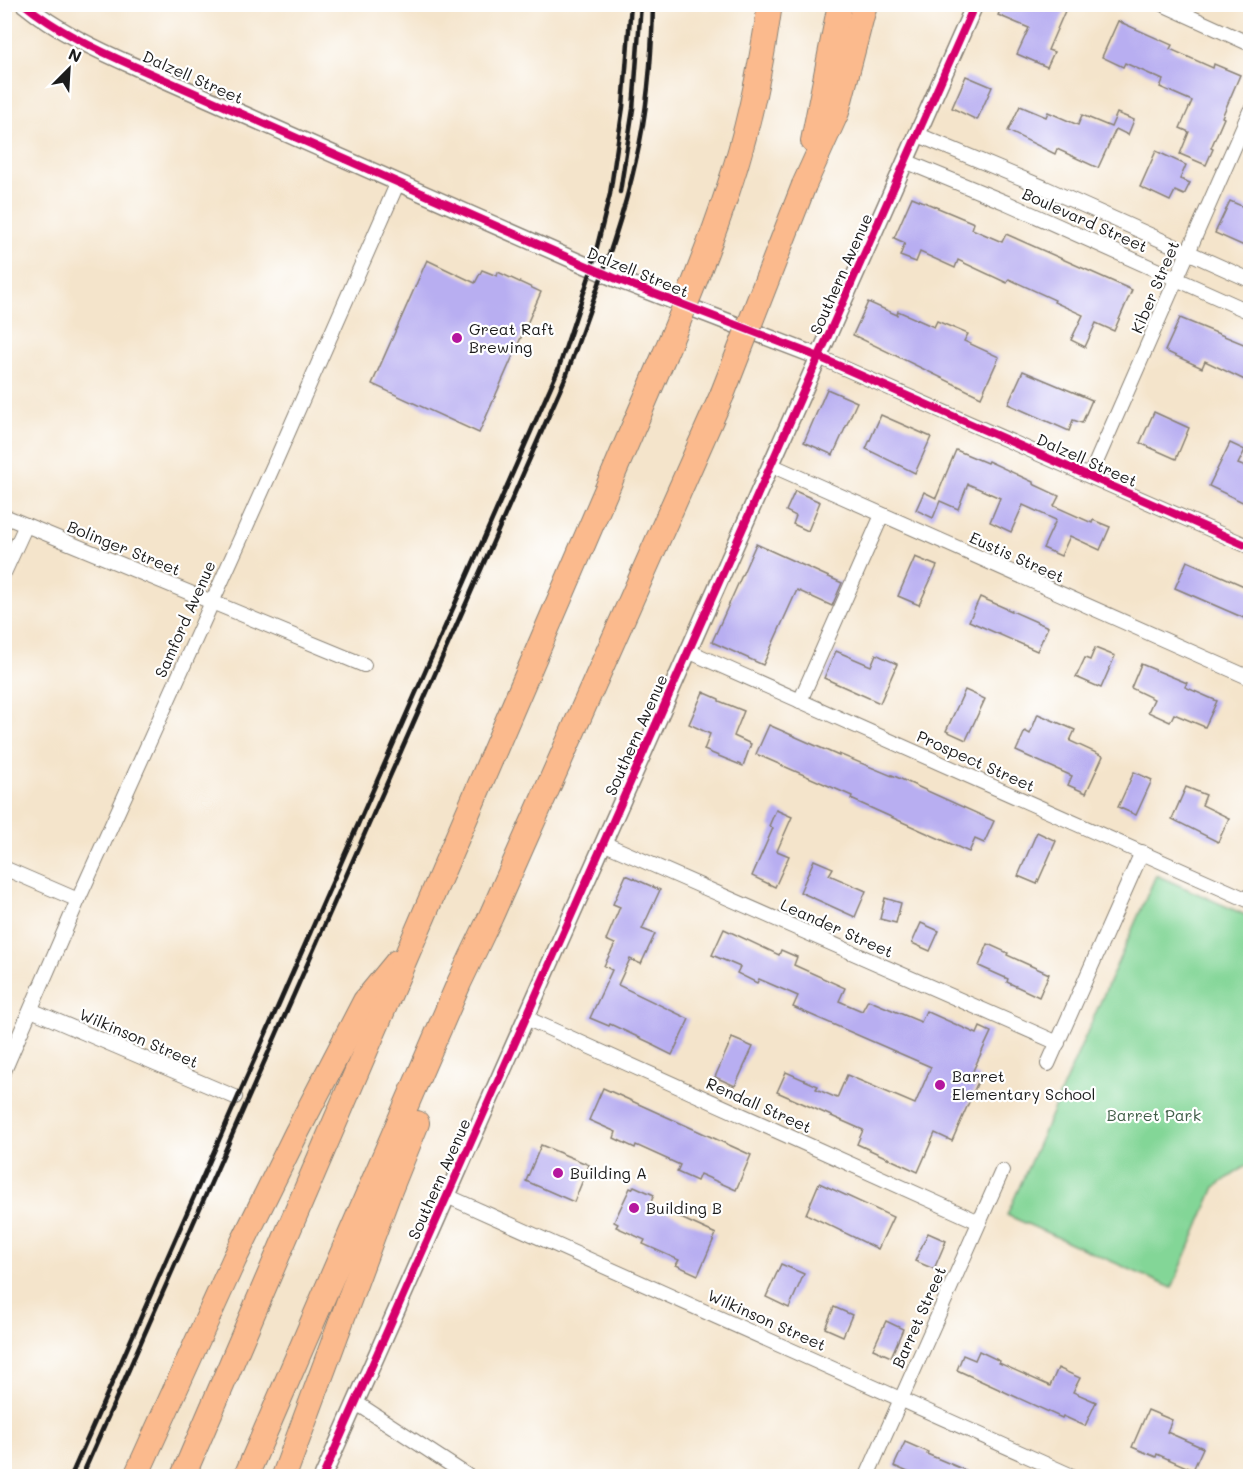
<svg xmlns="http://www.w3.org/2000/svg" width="1255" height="1481" viewBox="0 0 1255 1481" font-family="Mali,sans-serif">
  <rect width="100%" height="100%" fill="#fff"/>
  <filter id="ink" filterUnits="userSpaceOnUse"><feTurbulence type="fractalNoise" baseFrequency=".0167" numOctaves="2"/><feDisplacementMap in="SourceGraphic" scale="12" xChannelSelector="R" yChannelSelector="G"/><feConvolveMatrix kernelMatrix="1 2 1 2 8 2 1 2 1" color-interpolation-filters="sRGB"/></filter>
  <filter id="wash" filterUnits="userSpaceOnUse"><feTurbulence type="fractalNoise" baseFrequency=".008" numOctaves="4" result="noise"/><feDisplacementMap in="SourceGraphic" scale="24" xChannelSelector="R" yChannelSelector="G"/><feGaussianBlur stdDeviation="1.35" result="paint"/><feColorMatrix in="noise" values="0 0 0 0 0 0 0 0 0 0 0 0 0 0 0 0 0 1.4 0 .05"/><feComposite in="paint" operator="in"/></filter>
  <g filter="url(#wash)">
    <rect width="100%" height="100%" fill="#f4e4cb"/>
    <polygon fill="#83d697" stroke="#50795a" stroke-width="1.5" points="1156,875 1250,917 1250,1163 1215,1187 1172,1288 1007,1215"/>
    <g id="blocks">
      <g fill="#b8aef1">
        <polygon points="1003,4 1068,4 1048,50 1054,52 1047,67 1017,54 1029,28 998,15"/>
        <polygon points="1118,21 1172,45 1170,49 1213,68 1214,64 1240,75 1222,117 1224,118 1211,148 1213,149 1206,165 1180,154 1189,132 1180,128 1192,101 1160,87 1163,80 1125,63 1123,67 1102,57"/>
        <polygon points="966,76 992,87 977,120 952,108"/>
        <polygon points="1020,106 1046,117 1048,112 1078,125 1082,115 1111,127 1117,113 1134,120 1128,135 1116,129 1098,168 1057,149 1055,154 1008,131"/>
        <polygon points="1156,151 1186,165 1180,179 1190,183 1184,195 1175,191 1170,201 1140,187"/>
        <polygon points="912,197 974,223 972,229 1002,242 1006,234 1132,290 1114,331 1096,323 1085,347 1071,340 1083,315 1054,302 1055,300 1009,279 1007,283 958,260 955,268 920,252 916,262 900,256 905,243 894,238"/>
        <polygon points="1230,201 1251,210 1251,249 1215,233"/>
        <polygon points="427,260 475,283 482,270 497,276 498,272 541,292 479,433 372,384"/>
        <polygon points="868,302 897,315 898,311 934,327 937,321 968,334 964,341 999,357 981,397 853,335"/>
        <polygon points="1180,318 1251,347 1251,383 1205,361 1202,368 1165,351"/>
        <polygon points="1023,371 1092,400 1082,423 1073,420 1069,431 1008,404"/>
        <polygon points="827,389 857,402 833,455 804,442"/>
        <polygon points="1154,412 1189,428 1176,459 1140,443"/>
        <polygon points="881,415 931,437 915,473 866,449"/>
        <polygon points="1230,443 1245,450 1238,464 1251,469 1251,506 1209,486"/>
        <polygon points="956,450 987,463 988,461 1033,482 1033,484 1059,496 1054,506 1092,523 1093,520 1110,527 1100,550 1070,536 1061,556 1043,548 1056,520 1023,505 1011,532 990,522 1000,498 968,484 958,509 940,501 933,518 916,510 924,492 936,498"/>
        <polygon points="795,491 820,502 808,531 793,524 796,516 786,511"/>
        <polygon points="756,544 842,583 832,606 797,590 763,665 712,642"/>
        <polygon points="915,557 937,566 919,605 898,596"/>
        <polygon points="1187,561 1251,589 1251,621 1175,588"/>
        <polygon points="980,597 1048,627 1037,651 969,621"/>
        <polygon points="1095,648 1115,656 1101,688 1076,677 1085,658 1090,660"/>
        <polygon points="836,651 871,666 876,654 897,664 880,703 824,678"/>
        <polygon points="1141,664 1187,683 1185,687 1217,701 1205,727 1174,714 1170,722 1148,712 1154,699 1131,688"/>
        <polygon points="965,690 985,699 966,740 946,731"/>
        <polygon points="703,692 719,699 719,701 744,711 734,736 751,744 743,766 704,750 710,734 689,724"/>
        <polygon points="1038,714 1075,730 1070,741 1103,756 1086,793 1068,785 1072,776 1016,751 1025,731 1030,734"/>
        <polygon points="769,725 839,756 839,754 892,776 892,775 994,821 984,843 975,839 969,852 851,799 852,796 756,754"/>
        <polygon points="1134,772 1152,780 1136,815 1118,807"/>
        <polygon points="1186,787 1206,795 1202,805 1229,818 1218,842 1172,819"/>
        <polygon points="776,810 792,817 777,851 789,856 775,887 752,876 773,828 769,826"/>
        <polygon points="1037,832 1056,841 1037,884 1018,876"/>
        <polygon points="814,860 833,868 829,875 866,891 855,917 800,892"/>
        <polygon points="626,875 660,890 642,929 655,934 641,964 630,959 618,985 689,1019 672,1055 652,1045 653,1044 610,1024 609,1026 590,1018 612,970 604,966 615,944 606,940 620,907 613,904"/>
        <polygon points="885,898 901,903 896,923 880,919"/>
        <polygon points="921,923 939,931 930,951 912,943"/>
        <polygon points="724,929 779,955 781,950 797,957 794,965 845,988 839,1001 862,1011 868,1000 921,1022 926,1011 977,1034 980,1027 991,1032 972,1073 980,1077 952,1141 935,1133 918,1172 857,1144 863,1130 777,1092 786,1072 818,1086 816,1089 837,1098 847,1075 915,1104 931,1067 793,1007 798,996 759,979 757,983 737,973 740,967 712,955"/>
        <polygon points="988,944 1008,953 1007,955 1049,974 1039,997 1007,982 1008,979 979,966"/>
        <polygon points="732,1038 753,1047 735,1086 715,1077"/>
        <polygon points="603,1088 751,1155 736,1190 700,1174 697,1181 677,1172 680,1165 636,1145 635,1148 614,1138 616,1132 589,1120"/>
        <polygon points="541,1145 589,1165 574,1202 526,1181"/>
        <polygon points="819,1183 893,1217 878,1249 806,1214"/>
        <polygon points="634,1186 654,1195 650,1204 716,1234 698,1275 676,1265 679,1260 643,1244 645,1240 616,1227 618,1224 614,1222 630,1188 632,1189"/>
        <polygon points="928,1233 946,1241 934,1269 915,1261"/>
        <polygon points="781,1264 804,1274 789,1308 766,1297"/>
        <polygon points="834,1307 852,1315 843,1336 825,1328"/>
        <polygon points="886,1321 903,1329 891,1357 873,1349"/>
        <polygon points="979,1351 1000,1361 999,1363 1050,1386 1058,1368 1080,1378 1073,1392 1096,1402 1085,1426 1063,1416 1062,1418 957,1370 963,1355 975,1360"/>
        <polygon points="1148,1410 1172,1420 1167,1432 1203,1448 1193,1470 1157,1454 1156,1457 1132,1447"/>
        <polygon points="905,1442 928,1452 927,1454 979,1476 917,1476 894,1466"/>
      </g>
    </g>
  </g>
  <g filter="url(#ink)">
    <use href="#blocks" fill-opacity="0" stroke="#888074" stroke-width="1.5"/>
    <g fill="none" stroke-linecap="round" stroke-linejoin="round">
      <g stroke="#888074" stroke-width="16">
        <g id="minor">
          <polyline points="1162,4 1250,44"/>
          <polyline points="916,134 1045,188 1250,280"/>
          <polyline points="905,161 1007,203 1250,312"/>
          <polyline points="819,357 1250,547"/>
          <polyline points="771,465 1250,678"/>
          <polyline points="1090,476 1250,111"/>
          <polyline points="4,516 364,665"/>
          <polyline points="4,573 26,525"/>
          <polyline points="688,651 1250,901"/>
          <polyline points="800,701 882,515"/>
          <polyline points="603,843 1058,1043"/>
          <polyline points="4,868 78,900"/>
          <polyline points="31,1010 235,1097"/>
          <polyline points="526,1018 979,1222"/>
          <polyline points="1048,1064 1142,852"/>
          <polyline points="4,1071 78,900 276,460 398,182"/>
          <polyline points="447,1196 1072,1476"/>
          <polyline points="355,1402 468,1476"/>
          <polyline points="867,1476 1002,1171"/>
        </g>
      </g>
      <g stroke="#888074" stroke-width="19">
        <g id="tertiary">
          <path d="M24,4C57,31 97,50 136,67L619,280L819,357"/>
          <polyline points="323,1476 975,4"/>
        </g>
      </g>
      <g stroke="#888074" stroke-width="26">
        <g id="motorway">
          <polyline points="813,141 840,4"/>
          <polyline points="804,185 837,112 865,4"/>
          <polyline points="136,1476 234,1260 296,1134 365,1001 397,962"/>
          <polyline points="183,1476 664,356"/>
          <polyline points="246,1476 459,983 491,916 722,395"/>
          <polyline points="284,1476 388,1195 417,1123"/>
        </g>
      </g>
      <use href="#minor" stroke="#fff" stroke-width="14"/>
      <use href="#tertiary" stroke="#fff" stroke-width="16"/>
      <use href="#motorway" stroke="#fbba8d" stroke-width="24"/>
      <g stroke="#1c1c1c" stroke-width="4.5">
        <polyline points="620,192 633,109 641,4"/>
        <polyline points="71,1476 558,370 591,271 610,194 623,107 631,4"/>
        <path d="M82,1476L567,374C591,304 620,233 636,160C648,109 652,56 653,4"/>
      </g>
      <g stroke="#888074" stroke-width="26" stroke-linecap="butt">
        <g id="motorway-bridge">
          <path d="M664,356C687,302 709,248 727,193C748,132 761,68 770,4"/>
          <polyline points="722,395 804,185"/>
        </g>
      </g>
      <use href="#motorway-bridge" stroke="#fbba8d" stroke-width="24"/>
      <g stroke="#fff" stroke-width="11">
        <g id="cycleway">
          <path d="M24,4C57,31 97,50 136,67L619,280L819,357L1250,547"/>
          <polyline points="323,1476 975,4"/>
        </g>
      </g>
      <use href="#cycleway" stroke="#d6006c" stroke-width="8"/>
    </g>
  </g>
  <g fill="#b5179e" stroke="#fff" stroke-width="2">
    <circle cx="457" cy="338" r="6"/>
    <circle cx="940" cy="1085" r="6"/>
    <circle cx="558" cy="1173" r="6"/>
    <circle cx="634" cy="1208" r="6"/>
  </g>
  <g text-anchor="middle" stroke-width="4.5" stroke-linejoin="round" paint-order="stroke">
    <g font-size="16" fill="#1c1c1c" stroke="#fff">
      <text transform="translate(193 77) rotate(24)" y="6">Dalzell Street</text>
      <text transform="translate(1085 220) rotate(24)" y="6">Boulevard Street</text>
      <text transform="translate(638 272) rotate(22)" y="6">Dalzell Street</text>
      <text transform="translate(841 274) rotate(-66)" y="6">Southern Avenue</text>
      <text transform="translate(1155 287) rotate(-67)" y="6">Kiber Street</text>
      <text transform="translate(1087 460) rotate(24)" y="6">Dalzell Street</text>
      <text transform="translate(124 548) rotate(22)" y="6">Bolinger Street</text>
      <text transform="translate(1017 557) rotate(24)" y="6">Eustis Street</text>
      <text transform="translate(185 619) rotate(-66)" y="6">Samford Avenue</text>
      <text transform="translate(636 735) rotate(-66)" y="6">Southern Avenue</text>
      <text transform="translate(976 761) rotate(24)" y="6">Prospect Street</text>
      <text transform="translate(837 928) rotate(24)" y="6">Leander Street</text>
      <text transform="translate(139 1038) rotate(23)" y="6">Wilkinson Street</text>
      <text transform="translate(759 1105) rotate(24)" y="6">Rendall Street</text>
      <text transform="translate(439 1179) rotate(-66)" y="6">Southern Avenue</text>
      <text transform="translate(919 1317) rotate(-66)" y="6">Barret Street</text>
      <text transform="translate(767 1320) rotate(24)" y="6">Wilkinson Street</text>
    </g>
    <g font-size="16" fill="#1c1c1c" stroke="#fff" text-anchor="start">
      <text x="469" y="335">Great Raft<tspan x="469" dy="18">Brewing</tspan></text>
      <text x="952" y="1082">Barret<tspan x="952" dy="18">Elementary School</tspan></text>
      <text x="570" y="1179">Building A</text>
      <text x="646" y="1214">Building B</text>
    </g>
    <g font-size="16" fill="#405d47" stroke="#fff">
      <text x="1154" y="1121">Barret Park</text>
    </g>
  </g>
  <rect width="1255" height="1481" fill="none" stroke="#fff" stroke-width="24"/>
  <g transform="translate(69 69) rotate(24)" stroke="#ffffff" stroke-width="4.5" paint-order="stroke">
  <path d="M0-4.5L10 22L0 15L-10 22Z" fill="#1c1c1c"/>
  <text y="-9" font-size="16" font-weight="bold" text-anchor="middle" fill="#1c1c1c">N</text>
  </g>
</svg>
